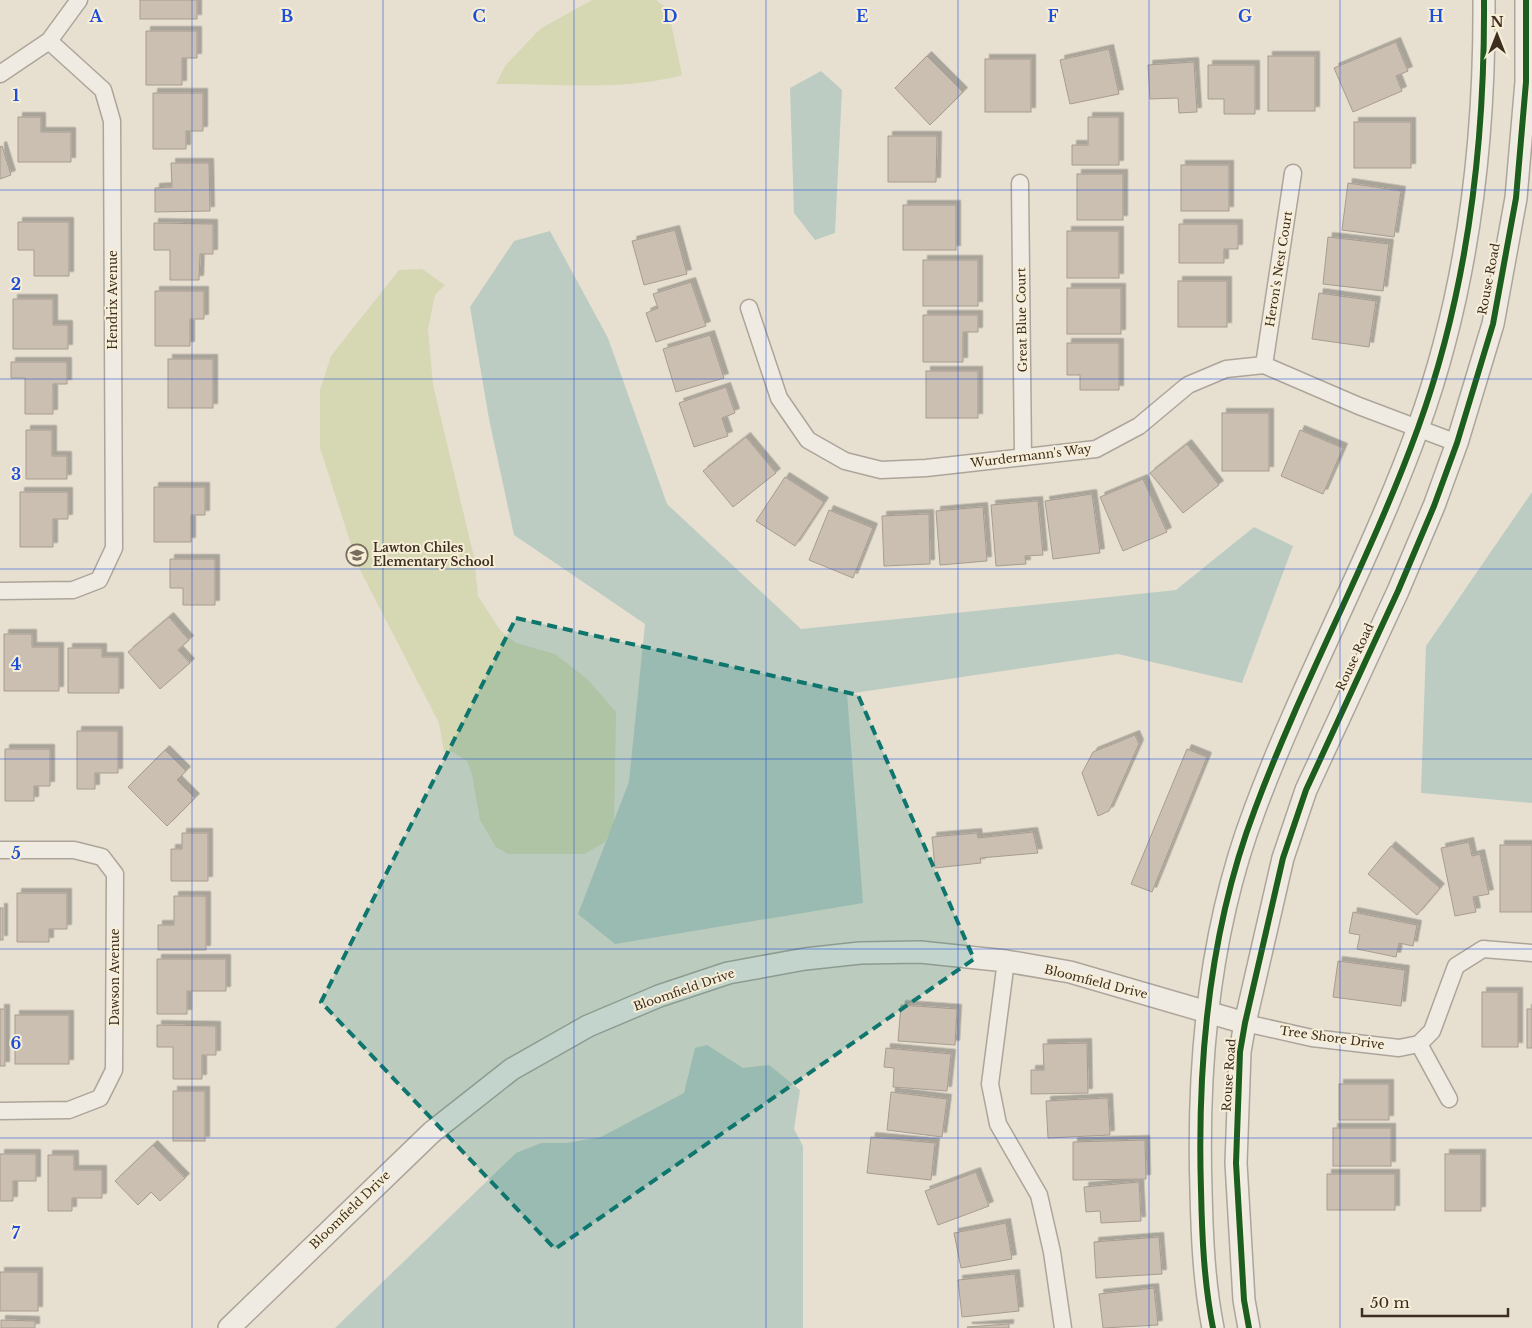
<svg xmlns="http://www.w3.org/2000/svg" width="1532" height="1328" viewBox="0 0 1532 1328" font-family="'Libre Baskerville',serif">
  <defs>
    <filter id="shadow"><feDropShadow dx="4.5" dy="-4.5" stdDeviation="0" flood-color="#0004"/></filter>
  </defs>
  <rect width="100%" height="100%" fill="#e7e0d1"/>
  <g fill="#d6d7b3">
    <path d="M592,0H656L668,9L682,75C625,91 555,84 496,84L505,66L540,29Z"/>
    <polygon points="422,269 445,285 435,295 428,329 433,385 474,557 478,596 500,630 516,643 555,654 587,679 616,712 614,824 605,842 584,854 508,854 496,847 480,820 472,774 467,761 453,752 444,752 439,723 358,566 320,448 320,390 331,356 399,270"/>
  </g>
  <g fill="#bcccc2">
    <polygon points="821,71 842,90 835,233 815,240 794,213 790,88"/>
    <polygon points="550,231 608,338 667,504 801,629 1176,590 1254,527 1293,546 1242,683 1118,654 847,694 863,903 615,944 578,914 629,782 645,624 514,535 489,419 470,307 514,241"/>
    <polygon points="1532,492 1532,803 1421,793 1426,646"/>
    <polygon points="707,1045 743,1068 769,1065 800,1090 794,1129 803,1146 803,1328 335,1328 516,1153 541,1143 566,1143 601,1137 684,1093 695,1048"/>
  </g>
  <g fill="#cbbfb2" stroke="#a89c90" filter="url(#shadow)">
    <rect x="140" y="0" width="57" height="19"/>
    <polygon points="146,31 197,31 197,58 182,58 182,85 146,85"/>
    <polygon points="1396,42 1408,71 1396,76 1402,91 1353,112 1334,68"/>
    <polygon points="1109,49 1119,94 1070,104 1060,60"/>
    <polygon points="927,56 963,92 930,125 895,88"/>
    <rect x="1268" y="56" width="47" height="55"/>
    <rect x="985" y="59" width="46" height="53"/>
    <polygon points="1194,62 1197,112 1179,113 1178,98 1150,99 1148,65"/>
    <polygon points="1208,65 1255,65 1255,114 1224,114 1224,99 1208,99"/>
    <polygon points="153,93 203,93 203,131 186,131 186,149 153,149"/>
    <polygon points="18,117 41,117 41,132 71,132 71,162 18,162"/>
    <polygon points="1088,117 1119,117 1119,165 1072,165 1072,145 1088,145"/>
    <rect x="1354" y="122" width="57" height="46"/>
    <polygon points="888,136 937,136 936,182 888,182"/>
    <polygon points="2,146 11,175 0,179 0,147"/>
    <polygon points="171,163 209,163 210,211 155,212 155,188 172,187"/>
    <rect x="1181" y="165" width="48" height="46"/>
    <rect x="1077" y="174" width="46" height="46"/>
    <polygon points="1348,183 1401,191 1394,237 1342,230"/>
    <rect x="903" y="205" width="53" height="45"/>
    <polygon points="18,222 69,222 69,276 34,276 34,250 18,250"/>
    <polygon points="154,223 213,224 213,254 200,254 199,280 170,280 170,250 154,250"/>
    <polygon points="1179,224 1238,224 1238,249 1224,249 1224,263 1179,263"/>
    <polygon points="675,230 687,274 644,285 632,241"/>
    <rect x="1067" y="231" width="52" height="47"/>
    <polygon points="1328,237 1389,244 1383,291 1323,284"/>
    <rect x="923" y="260" width="55" height="46"/>
    <rect x="1178" y="281" width="49" height="46"/>
    <polygon points="691,282 706,326 656,342 646,313 658,308 653,294"/>
    <rect x="1067" y="288" width="54" height="46"/>
    <polygon points="155,291 204,291 204,319 190,319 190,346 155,346"/>
    <polygon points="1319,293 1376,301 1369,347 1312,339"/>
    <polygon points="13,299 53,299 53,325 68,325 68,349 13,349"/>
    <polygon points="923,315 978,315 978,332 963,332 963,362 923,362"/>
    <polygon points="710,335 724,378 676,392 663,349"/>
    <polygon points="1067,343 1119,343 1119,390 1080,390 1080,375 1067,375"/>
    <rect x="168" y="359" width="45" height="49"/>
    <polygon points="11,362 67,362 67,384 53,384 53,414 25,414 25,378 11,378"/>
    <rect x="926" y="371" width="52" height="47"/>
    <polygon points="726,387 735,413 722,418 728,436 694,447 679,403"/>
    <rect x="1222" y="413" width="47" height="58"/>
    <polygon points="26,430 52,430 52,456 67,456 67,479 26,479"/>
    <polygon points="1300,430 1343,448 1323,494 1281,476"/>
    <polygon points="746,437 776,473 733,507 703,471"/>
    <polygon points="1187,444 1219,485 1183,513 1150,473"/>
    <polygon points="785,477 824,502 795,546 756,521"/>
    <polygon points="1143,479 1167,532 1123,551 1100,497"/>
    <polygon points="154,487 205,487 205,515 191,515 191,542 154,542"/>
    <polygon points="20,492 68,492 68,519 53,519 53,547 20,547"/>
    <polygon points="1092,494 1100,553 1053,559 1045,501"/>
    <polygon points="1038,501 1043,555 1025,556 1026,564 996,566 991,505"/>
    <polygon points="983,507 987,561 940,565 936,511"/>
    <polygon points="829,510 873,528 853,578 809,560"/>
    <polygon points="929,514 930,564 884,566 882,516"/>
    <polygon points="170,559 215,559 215,605 183,605 183,588 170,588"/>
    <polygon points="169,617 189,640 178,650 190,663 160,689 128,652"/>
    <polygon points="4,634 32,634 32,647 59,647 59,691 4,691"/>
    <polygon points="68,648 102,648 102,657 119,657 119,693 68,693"/>
    <polygon points="77,731 118,731 118,773 95,773 95,789 77,789"/>
    <polygon points="1135,735 1139,744 1109,811 1098,816 1082,773 1093,752"/>
    <polygon points="5,749 50,749 50,786 34,786 34,801 5,801"/>
    <polygon points="1187,749 1207,757 1152,892 1131,884"/>
    <polygon points="165,750 186,771 177,780 195,798 167,826 128,787"/>
    <polygon points="1033,832 1038,853 980,858 981,863 935,868 932,837 977,833 978,838"/>
    <polygon points="182,833 208,833 208,881 171,881 171,849 182,849"/>
    <polygon points="1469,842 1472,856 1480,854 1489,894 1473,897 1476,912 1455,916 1441,848"/>
    <rect x="1500" y="845" width="32" height="67"/>
    <polygon points="1391,846 1440,888 1417,915 1368,874"/>
    <polygon points="17,893 67,893 67,929 49,929 49,942 17,942"/>
    <polygon points="174,896 206,896 206,950 158,950 158,925 174,925"/>
    <rect x="0" y="908" width="3" height="32"/>
    <polygon points="1353,912 1417,925 1413,946 1399,943 1396,957 1357,949 1360,935 1349,933"/>
    <polygon points="157,959 226,959 226,991 187,991 187,1014 157,1014"/>
    <polygon points="1338,961 1405,970 1401,1006 1333,997"/>
    <rect x="1482" y="992" width="36" height="55"/>
    <polygon points="901,1005 957,1009 955,1045 898,1041"/>
    <rect x="0" y="1009" width="5" height="57"/>
    <rect x="1527" y="1009" width="5" height="39"/>
    <rect x="15" y="1015" width="54" height="49"/>
    <polygon points="157,1025 216,1026 216,1055 202,1055 202,1079 173,1079 173,1047 157,1047"/>
    <polygon points="1087,1043 1088,1093 1031,1094 1031,1070 1044,1070 1043,1044"/>
    <polygon points="886,1048 951,1054 947,1091 893,1087 894,1068 884,1067"/>
    <rect x="1339" y="1084" width="50" height="36"/>
    <rect x="173" y="1091" width="32" height="50"/>
    <polygon points="891,1092 947,1099 942,1137 887,1130"/>
    <polygon points="1108,1098 1110,1135 1048,1138 1046,1101"/>
    <rect x="1333" y="1128" width="58" height="38"/>
    <polygon points="871,1137 935,1143 931,1180 867,1173"/>
    <polygon points="1145,1140 1146,1179 1073,1180 1073,1142"/>
    <polygon points="153,1145 185,1178 160,1201 151,1192 138,1205 115,1181"/>
    <polygon points="0,1154 36,1154 36,1181 13,1181 13,1201 0,1201"/>
    <rect x="1445" y="1154" width="36" height="57"/>
    <polygon points="48,1155 74,1155 74,1170 102,1170 102,1198 72,1198 72,1211 48,1211"/>
    <polygon points="976,1172 989,1206 938,1225 925,1191"/>
    <rect x="1327" y="1174" width="68" height="36"/>
    <polygon points="1139,1182 1141,1221 1101,1223 1100,1211 1086,1212 1084,1187"/>
    <polygon points="1006,1223 1012,1259 961,1268 954,1233"/>
    <polygon points="1159,1237 1162,1274 1096,1278 1094,1242"/>
    <rect x="0" y="1272" width="38" height="39"/>
    <polygon points="1015,1274 1019,1311 962,1317 958,1280"/>
    <polygon points="1154,1288 1158,1325 1103,1328 1099,1294"/>
    <polygon points="1,1320 35,1321 35,1328 1,1328"/>
    <polygon points="1009,1324 1009,1328 968,1328 967,1327"/>
  </g>
  <g fill="none" stroke-linecap="round" stroke-linejoin="round">
    <g stroke="#ada599" stroke-width="19">
      <g id="minor">
        <polyline points="0,74 49,41 79,0"/>
        <polyline points="1020,183 1023,457"/>
        <polyline points="749,308 779,398 808,440 845,461 881,470 926,468 1096,449 1139,426 1188,385 1226,369 1264,365 1359,406 1457,443"/>
        <polyline points="1264,365 1293,173"/>
        <polyline points="0,591 73,590 99,580 114,548 112,121 103,90 49,41"/>
        <polyline points="0,850 74,850 102,857 115,874 114,1070 100,1098 69,1110 0,1111"/>
        <polyline points="1006,961 990,1084 998,1124 1039,1195 1052,1252 1063,1328"/>
        <polyline points="1245,1023 1312,1038 1399,1048 1419,1044 1432,1031 1456,966 1483,949 1532,953"/>
        <polyline points="1419,1044 1449,1099"/>
      </g>
    </g>
    <g stroke="#ada599" stroke-width="24">
      <g id="tertiary">
        <polyline points="229,1328 432,1132 512,1069 588,1026 659,996 728,973 805,959 860,953 920,952 1006,961 1070,972 1245,1023"/>
        <path d="M1213,1328C1204,1283 1202,1236 1201,1190C1197,1062 1209,930 1255,809C1303,680 1371,558 1418,428C1468,290 1485,146 1484,0"/>
        <polyline points="1249,1328 1244,1300 1236,1163 1240,1052 1245,1023 1283,858 1306,790 1398,591 1434,506 1457,443 1493,324 1516,198 1526,82 1526,0"/>
      </g>
    </g>
    <use href="#minor" stroke="#efebe3" stroke-width="16"/>
    <use href="#tertiary" stroke="#efebe3" stroke-width="21"/>
    <g stroke="#f7eed8" stroke-width="9">
      <g id="cycleway">
        <path d="M1213,1328C1204,1283 1202,1236 1201,1190C1197,1062 1209,930 1255,809C1303,680 1371,558 1418,428C1468,290 1485,146 1484,0"/>
        <polyline points="1249,1328 1244,1300 1236,1163 1240,1052 1245,1023 1283,858 1306,790 1398,591 1434,506 1457,443 1493,324 1516,198 1526,82 1526,0"/>
      </g>
    </g>
    <use href="#cycleway" stroke="#1b5e20" stroke-width="6"/>
  </g>
  <path fill="#0f766e" fill-opacity="0.2" stroke="#0f766e" stroke-width="4" stroke-dasharray="10 6" stroke-linejoin="round" d="M516,618L858,695L974,959L555,1249L321,1002Z"/>
  <path fill="none" stroke="#1d4ed8" stroke-width="1" stroke-opacity="0.55" d="M192,0V1328M383,0V1328M574,0V1328M766,0V1328M958,0V1328M1149,0V1328M1340,0V1328M0,190H1532M0,379H1532M0,569H1532M0,759H1532M0,949H1532M0,1138H1532"/>
  <defs>
    <g id="school-ring" transform="scale(1.125)"><circle r="9.5" fill="#f7eed8" stroke="#786c5e" stroke-width="1.5"/><path d="M0-5L7-2L0 1L-7-2ZM-4 1L0 2.5L4 1V4Q0 6-4 4Z" fill="#786c5e"/></g>
  </defs>
  <g fill-rule="evenodd">
    <use href="#school-ring" x="357" y="555"/>
  </g>
  <g text-anchor="middle" stroke-width="4" stroke-linejoin="round" paint-order="stroke">
    <g font-size="12" fill="#3d2e20" stroke="#f7eed8">
      <text transform="translate(1279 269) rotate(-81)" y="4">Heron's Nest Court</text>
      <text transform="translate(1489 279) rotate(-79)" y="4">Rouse Road</text>
      <text transform="translate(113 300) rotate(-90)" y="4">Hendrix Avenue</text>
      <text transform="translate(1022 320) rotate(-91)" y="4">Great Blue Court</text>
      <text transform="translate(1031 456) rotate(-7)" y="4">Wurdermann's Way</text>
      <text transform="translate(1355 657) rotate(-65)" y="4">Rouse Road</text>
      <text transform="translate(115 977) rotate(-90)" y="4">Dawson Avenue</text>
      <text transform="translate(1096 982) rotate(14)" y="4">Bloomfield Drive</text>
      <text transform="translate(684 990) rotate(-19)" y="4">Bloomfield Drive</text>
      <text transform="translate(1332 1038) rotate(8)" y="4">Tree Shore Drive</text>
      <text transform="translate(1229 1075) rotate(-86)" y="4">Rouse Road</text>
      <text transform="translate(350 1210) rotate(-44)" y="4">Bloomfield Drive</text>
    </g>
    <g font-size="12" font-weight="bold" fill="#3d2e20" stroke="#f7eed8" text-anchor="start">
      <text x="373" y="552">Lawton Chiles<tspan x="373" dy="14">Elementary School</tspan></text>
    </g>
  </g>
  <g font-size="16" text-anchor="middle" font-weight="bold" fill="#1d4ed8" stroke="#f7eed8" stroke-width="4" stroke-linejoin="round" paint-order="stroke">
    <text x="96" y="22">A</text>
    <text x="287" y="22">B</text>
    <text x="479" y="22">C</text>
    <text x="670" y="22">D</text>
    <text x="862" y="22">E</text>
    <text x="1053" y="22">F</text>
    <text x="1245" y="22">G</text>
    <text x="1436" y="22">H</text>
    <text x="16" y="101">1</text>
    <text x="16" y="290">2</text>
    <text x="16" y="480">3</text>
    <text x="16" y="670">4</text>
    <text x="16" y="859">5</text>
    <text x="16" y="1049">6</text>
    <text x="16" y="1239">7</text>
  </g>
  <g transform="translate(1497 35)" stroke="#f7eed8" stroke-width="4" paint-order="stroke">
  <path d="M0-4L9 19L0 12L-9 19Z" fill="#3d2e20"/>
  <text y="-8" font-size="14" font-weight="bold" text-anchor="middle" fill="#3d2e20">N</text>
  </g>
  <path d="M1362 1308v8h146v-8" fill="none" stroke="#3d2e20" stroke-width="2.5"/>
  <text x="1370" y="1308" font-size="15" fill="#3d2e20" stroke="#f7eed8" stroke-width="4" paint-order="stroke">50 m</text>
</svg>
